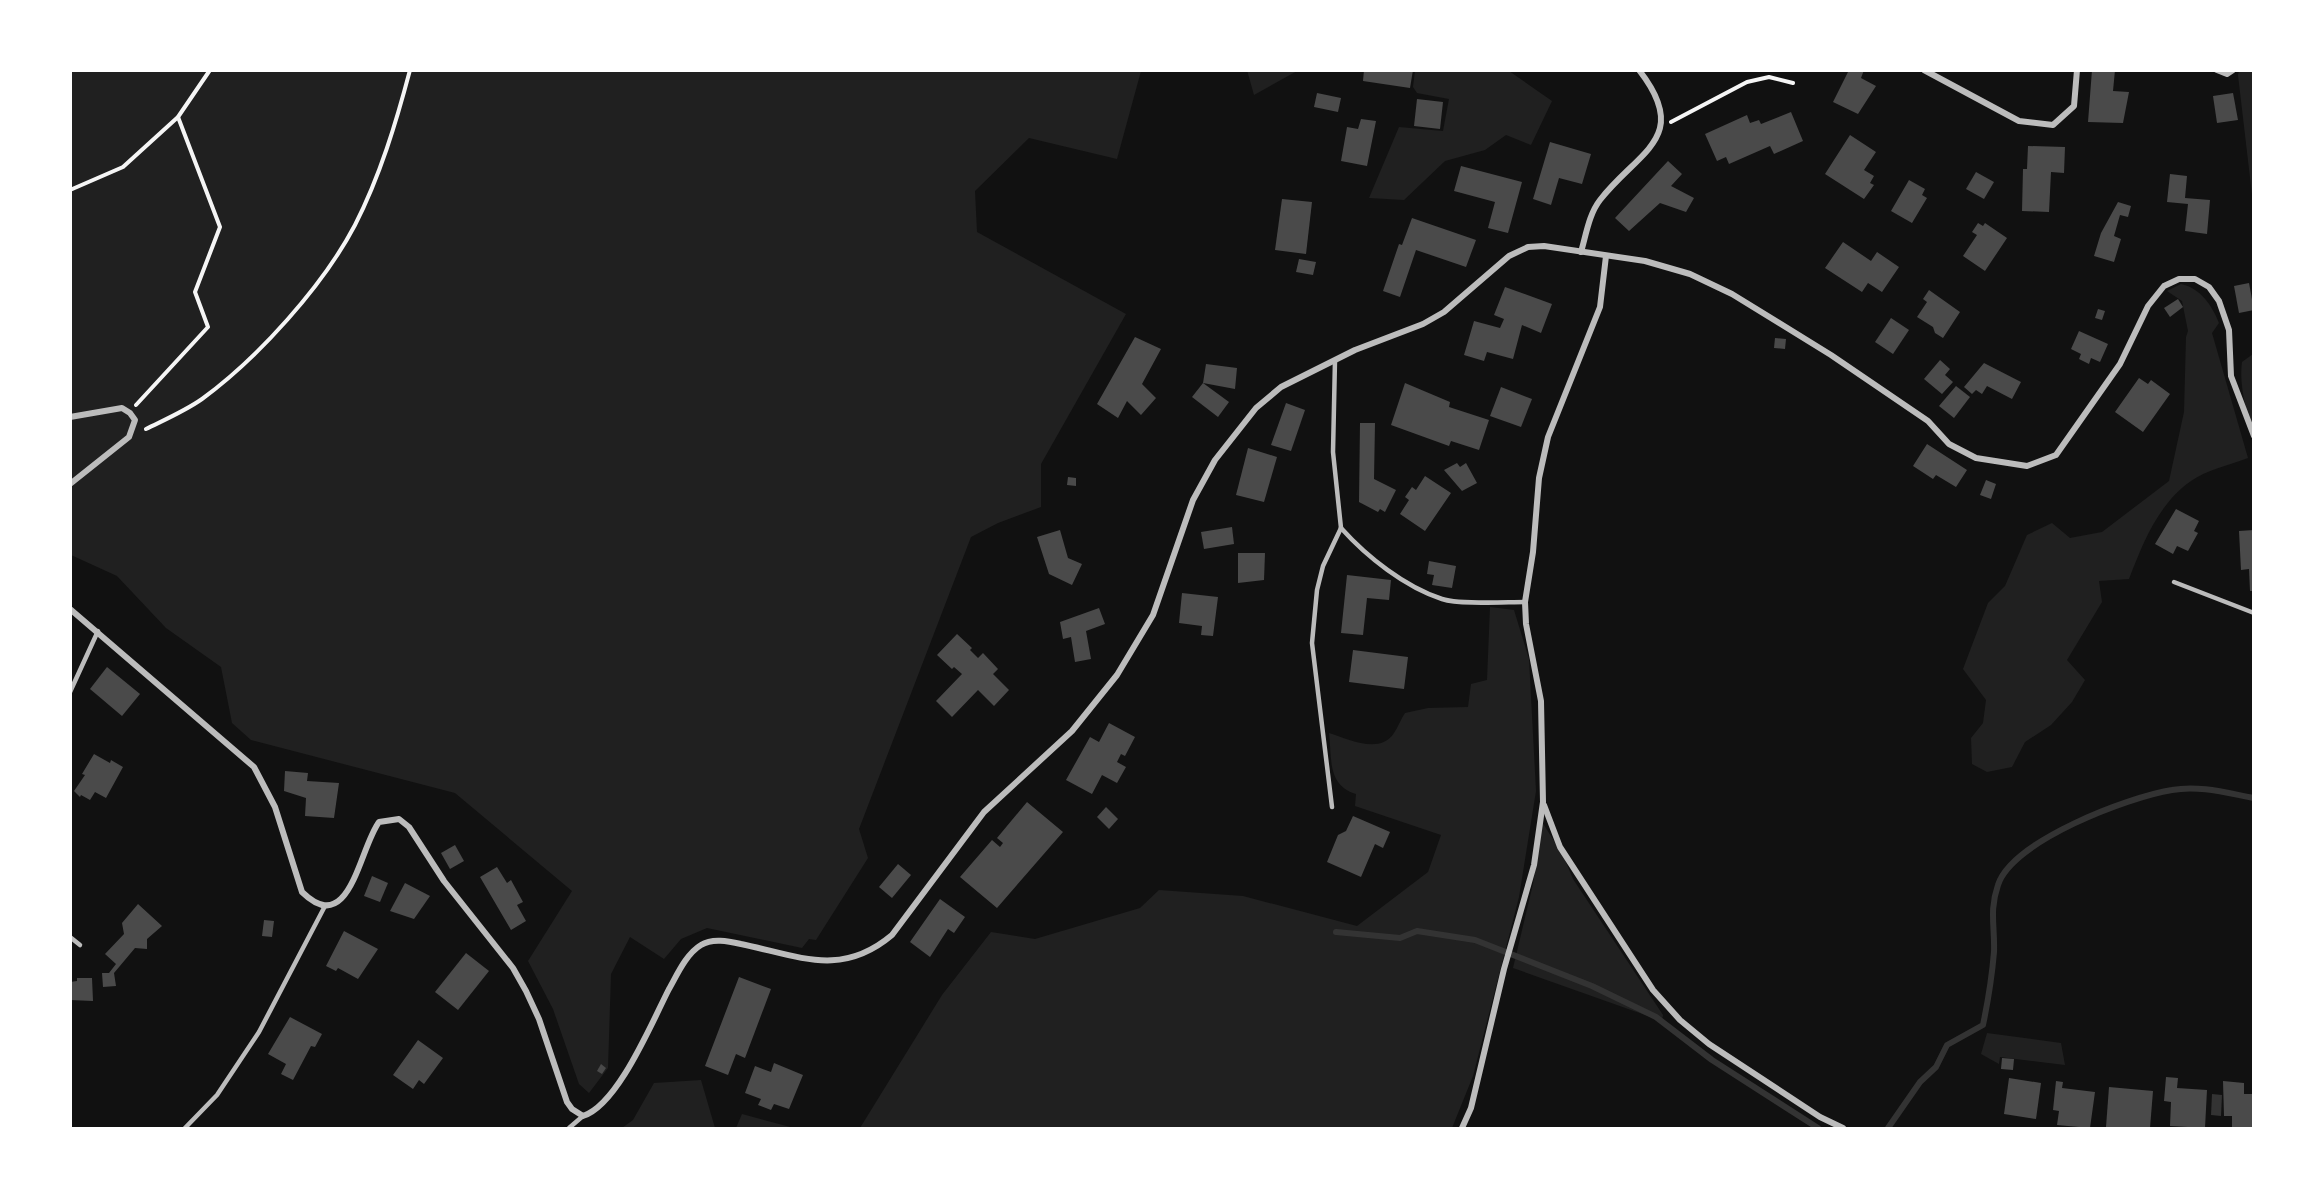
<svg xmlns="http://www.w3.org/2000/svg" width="2324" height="1199" viewBox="0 0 2324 1199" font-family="'Libre Baskerville',serif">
  <rect width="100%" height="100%" fill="#111"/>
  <g fill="#202020">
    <polygon points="1247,70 1297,70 1297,71 1254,95"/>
    <polygon points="71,71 1141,71 1117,159 1029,138 975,191 977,232 1126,314 1041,464 1041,507 998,523 971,537 859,829 868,858 816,940 809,939 802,948 707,928 681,939 664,959 630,937 611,974 608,1068 589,1093 579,1084 553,1009 528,961 572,891 455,793 251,740 232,723 221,667 166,628 117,576 71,555"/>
    <polygon points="1415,71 1509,71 1552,101 1531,145 1506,135 1485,150 1445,161 1404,200 1369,198 1399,127 1443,131 1449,99 1417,93 1413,87"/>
    <polygon points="2239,71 2253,71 2253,203 2238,75"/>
    <path d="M2181,284C2200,288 2212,305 2219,323L2212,333L2248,458C2230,465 2206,470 2191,481C2158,504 2143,543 2129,579L2099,581L2102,602L2067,660L2085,680L2072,702L2051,725L2025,742L2012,767L1987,772L1972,764L1971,738L1983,723L1986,700L1963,669L1988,603L2005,586L2027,535L2052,523L2070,538L2102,532L2169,481L2184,412L2186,337L2188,331L2182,301L2167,291Z"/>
    <path d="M2253,354V432C2246,412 2239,384 2242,362Z"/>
    <path d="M1490,607L1514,610L1529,659L1536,791L1519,897L1473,1076L1452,1128H860L942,995L991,932L1035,939L1140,908L1159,890L1243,896L1357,926L1428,872L1441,835L1355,806L1356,794C1327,785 1332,759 1329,733C1348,739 1380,755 1394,733C1398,727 1401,719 1405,713L1428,708L1468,707L1471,684L1487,680Z"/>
    <polygon points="1542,822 1563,855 1573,879 1663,1015 1662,1021 1513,968 1533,884"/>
    <polygon points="1987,1033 2061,1043 2065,1065 2000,1057 1999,1064 1981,1054"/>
    <polygon points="701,1080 715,1128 622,1128 633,1120 654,1083"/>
    <polygon points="742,1114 794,1128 736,1128"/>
  </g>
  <polygon fill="#333" points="2212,1094 2222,1095 2221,1116 2211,1115"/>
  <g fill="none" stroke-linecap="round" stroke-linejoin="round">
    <g stroke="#333" stroke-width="6">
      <polyline points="1336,932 1400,938 1417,931 1475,940 1592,986 1656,1017 1712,1060 1818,1128"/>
      <path d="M1888,1128L1920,1082L1936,1067L1947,1045L1983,1025C1988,1001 1992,976 1994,952C1995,927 1989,911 1998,885C2012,841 2128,797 2172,790C2199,785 2227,793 2254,798"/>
    </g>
  </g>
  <g fill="#4a4a4a">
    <polygon points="1364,70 1413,70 1410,88 1363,81"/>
    <polygon points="1849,70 1864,70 1861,78 1876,86 1858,114 1833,102"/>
    <polygon points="2092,70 2115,70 2113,91 2129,92 2123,123 2088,122"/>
    <polygon points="1317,93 1341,98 1338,112 1314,107"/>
    <polygon points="2233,93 2238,120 2217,123 2213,96"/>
    <polygon points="1417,99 1443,102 1440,129 1414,126"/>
    <polygon points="1791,112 1803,141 1774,154 1770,146 1729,164 1726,157 1717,161 1705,134 1747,115 1750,123 1759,120 1761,124"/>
    <polygon points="1361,119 1376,121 1367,166 1341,161 1347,127 1358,129"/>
    <polygon points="1850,135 1876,152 1864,170 1874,176 1870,183 1874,185 1864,199 1825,174"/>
    <polygon points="1550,142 1591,154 1582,184 1559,178 1551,205 1533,199"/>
    <polygon points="2028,146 2065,147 2064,173 2051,172 2049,212 2022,211 2023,169 2027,169"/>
    <polygon points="1668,161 1682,174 1671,186 1694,198 1686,212 1660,203 1629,231 1615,218"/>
    <polygon points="1461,166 1522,182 1508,233 1488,228 1495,202 1454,191"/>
    <polygon points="1976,172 1994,182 1984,199 1966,189"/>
    <polygon points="2170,174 2187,176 2185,198 2210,200 2207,234 2185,231 2188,204 2167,202"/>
    <polygon points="1909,180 1925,189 1922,195 1927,198 1912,223 1891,211"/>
    <polygon points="1282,199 1312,202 1306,254 1275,250"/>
    <polygon points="2118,202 2131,206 2128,217 2120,215 2114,236 2121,239 2114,262 2094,256 2101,233"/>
    <polygon points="1412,218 1476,240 1466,267 1416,250 1400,297 1383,291 1399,244 1402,245"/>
    <polygon points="1978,223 1983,226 1985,223 2007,238 1985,271 1963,256 1977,235 1972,232"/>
    <polygon points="1843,242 1871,261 1877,252 1899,267 1882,292 1868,283 1862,292 1825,268"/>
    <polygon points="1299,259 1316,262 1313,275 1296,272"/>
    <polygon points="2249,283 2254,310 2239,313 2234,286"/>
    <polygon points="1505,287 1552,304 1541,333 1522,325 1513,359 1487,352 1484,361 1464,355 1474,321 1500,328 1504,319 1494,315"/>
    <polygon points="1929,290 1960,312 1943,338 1935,333 1933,327 1917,317 1927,302 1923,299"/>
    <polygon points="2178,299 2183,307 2170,317 2164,308"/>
    <polygon points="2098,309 2105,311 2102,320 2095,318"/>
    <polygon points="1891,318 1909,330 1893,354 1875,342"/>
    <polygon points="2079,331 2108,344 2100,362 2091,358 2089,364 2079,359 2081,354 2071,349"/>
    <polygon points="1135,337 1161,349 1142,384 1156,398 1141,415 1127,401 1118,418 1097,404"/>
    <polygon points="1775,338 1786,339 1785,349 1774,348"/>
    <polygon points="1940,360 1950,369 1945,375 1953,382 1942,394 1924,379"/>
    <polygon points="1984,363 2021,382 2012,399 1987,386 1982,394 1976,390 1972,394 1964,387"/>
    <polygon points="1206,364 1237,368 1235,389 1203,383"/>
    <polygon points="2139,378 2148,384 2151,380 2170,394 2143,432 2115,412"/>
    <polygon points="1203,383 1229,402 1218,417 1192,397"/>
    <polygon points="1405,383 1450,402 1449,407 1489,420 1479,450 1451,441 1449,446 1391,425"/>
    <polygon points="1956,386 1970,397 1954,418 1939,406"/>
    <polygon points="1501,387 1532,399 1521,427 1490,416"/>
    <polygon points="1286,403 1305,410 1291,451 1271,445"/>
    <polygon points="1360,423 1375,423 1374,479 1396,490 1385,512 1380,509 1378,512 1359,502"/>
    <polygon points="1927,444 1967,470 1956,487 1936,475 1933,479 1913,466"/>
    <polygon points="1248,448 1277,457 1264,502 1236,495"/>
    <polygon points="1457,463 1460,467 1466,463 1477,483 1462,491 1444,470"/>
    <polygon points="1425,476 1451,493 1425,531 1400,514 1409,500 1405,497 1412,487 1416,490"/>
    <polygon points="1068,477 1076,478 1076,486 1067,485"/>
    <polygon points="1986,480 1996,484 1991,499 1980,495"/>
    <polygon points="2176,509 2199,521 2194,531 2198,533 2188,551 2177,546 2173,554 2155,544"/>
    <polygon points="1232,527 1234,544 1204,549 1201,532"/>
    <polygon points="1060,530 1068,558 1082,564 1072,585 1049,574 1037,537"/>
    <polygon points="2254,530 2254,591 2250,591 2249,569 2241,570 2239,531"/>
    <polygon points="1238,553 1265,553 1264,580 1238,583"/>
    <polygon points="1429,561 1456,566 1452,588 1432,585 1434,575 1427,574"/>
    <polygon points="1347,575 1391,580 1389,600 1367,598 1363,635 1341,633"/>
    <polygon points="1182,593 1218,597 1213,636 1201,635 1202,626 1179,623"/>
    <polygon points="1099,608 1105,624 1086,631 1091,659 1075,662 1071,637 1063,639 1060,622"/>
    <polygon points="957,634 972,648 970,650 978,658 983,653 998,669 993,674 1009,690 994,706 978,690 952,717 936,701 962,674 954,667 952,669 937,655"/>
    <polygon points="1353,650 1408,657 1404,689 1349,682"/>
    <polygon points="107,667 140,694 122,716 90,689"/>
    <polygon points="1109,723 1135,737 1125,756 1121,754 1117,762 1126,767 1117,783 1102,775 1092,794 1066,780 1090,737 1099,742"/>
    <polygon points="94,754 110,763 111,760 123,767 106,798 95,792 90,800 81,795 80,797 74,791 85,775 82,774"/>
    <polygon points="285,771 308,773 307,781 339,783 334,818 305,816 306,798 284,791"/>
    <polygon points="1027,802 1063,832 997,908 960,877 992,840 1000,847 1003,843 997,838"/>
    <polygon points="1106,807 1118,819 1109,829 1097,817"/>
    <polygon points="1353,816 1390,832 1383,848 1375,844 1361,877 1327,862 1338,835 1346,831"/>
    <polygon points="455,845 464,861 450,869 441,853"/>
    <polygon points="898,864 911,875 892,898 879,887"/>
    <polygon points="497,867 507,883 511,880 523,902 517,905 526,921 511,930 480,877"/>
    <polygon points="372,876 388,883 380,902 364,896"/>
    <polygon points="405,883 430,896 414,919 390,911"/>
    <polygon points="940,899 965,917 954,933 948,929 930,957 910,942"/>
    <polygon points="138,904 162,926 147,939 147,949 135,948 114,973 116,986 103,987 102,973 109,973 116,964 105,954 124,934 122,923"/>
    <polygon points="264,920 274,921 272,937 262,936"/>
    <polygon points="344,931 378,949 358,979 338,968 336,971 326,966"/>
    <polygon points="466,953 489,971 458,1010 435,992"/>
    <polygon points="739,977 771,989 745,1058 736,1054 728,1075 705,1066"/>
    <polygon points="77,978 92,978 93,1001 70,1000 70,982 77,981"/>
    <polygon points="290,1017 322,1034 315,1047 311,1046 293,1080 281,1074 286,1064 268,1054"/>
    <polygon points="418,1040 443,1058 424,1084 419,1080 413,1089 393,1075"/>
    <polygon points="2002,1058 2014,1059 2013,1070 2001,1069"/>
    <polygon points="774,1063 803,1075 789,1109 774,1104 771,1110 758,1105 761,1099 745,1093 755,1066 771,1072"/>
    <polygon points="601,1064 606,1068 602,1074 597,1071"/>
    <polygon points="2166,1077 2178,1078 2177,1088 2207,1090 2205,1128 2170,1126 2171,1102 2164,1101"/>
    <polygon points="2009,1078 2041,1083 2036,1119 2004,1114"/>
    <polygon points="2056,1081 2063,1082 2062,1088 2095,1092 2090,1128 2057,1125 2059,1111 2053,1110"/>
    <polygon points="2223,1081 2244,1083 2244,1094 2254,1094 2254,1128 2232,1128 2232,1116 2224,1116"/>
    <polygon points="2109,1087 2153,1091 2150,1128 2106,1127"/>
  </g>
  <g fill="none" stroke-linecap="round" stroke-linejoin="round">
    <g stroke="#f5f5f5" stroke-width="4">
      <polyline points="1671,122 1747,82 1769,77 1793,83"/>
      <polyline points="70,190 123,167 178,117 210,70"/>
      <polyline points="136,405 208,327 195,292 220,227 178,117"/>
      <path d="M146,429C164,420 185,411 202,399C258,358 323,286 355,225C380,176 396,123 410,70"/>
    </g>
    <g stroke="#bcbcbc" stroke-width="4.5">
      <path d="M1341,528C1367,557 1405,587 1442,599C1460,605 1505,602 1525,602"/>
      <polyline points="2174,582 2254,613"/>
      <polyline points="70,692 98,631"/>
      <polyline points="1332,807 1312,643 1317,590 1323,566 1341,528 1333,452 1335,360"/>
      <polyline points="70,937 80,945"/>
      <polyline points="185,1128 217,1095 259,1032 325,906"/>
      <polyline points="569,1128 583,1116"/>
    </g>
    <g stroke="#bcbcbc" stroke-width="6">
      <polyline points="1924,70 2019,121 2053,125 2074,106 2077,70"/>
      <polyline points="2217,70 2227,74 2233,70"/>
      <path d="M1581,252C1586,235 1589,214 1600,200C1638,151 1692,138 1639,70"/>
      <polyline points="70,417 122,408 130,413 135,420 129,437 70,484"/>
      <path d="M70,609L254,767L275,807L302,892C350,939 359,849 379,822L399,819L409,827L444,881L513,968L526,991L539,1019L567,1102L572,1109L583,1116C618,1105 652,1022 669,989C677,975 686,954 701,945C712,938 728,941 741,944C799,956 841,978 892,935L984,812L1072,731L1117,675L1153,615L1193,500L1215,460L1256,408L1281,387L1355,350L1423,324L1444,312L1509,256L1528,247L1544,246L1645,261L1690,274L1732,294L1831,355L1928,421L1949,444L1976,458L2027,466L2056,455L2120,364L2148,306L2164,286L2179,279H2195L2209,287L2219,301L2229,330L2231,376L2254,436"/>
      <polyline points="1544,805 1560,847 1653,990 1680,1020 1709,1044 1820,1117 1843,1128"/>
      <polyline points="1462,1128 1471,1108 1504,969 1534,865 1543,802 1541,701 1526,624 1525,602 1533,552 1539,478 1548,437 1600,307 1606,256"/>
    </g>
  </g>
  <rect width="2324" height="1199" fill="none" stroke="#ffffff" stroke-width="144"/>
</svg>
